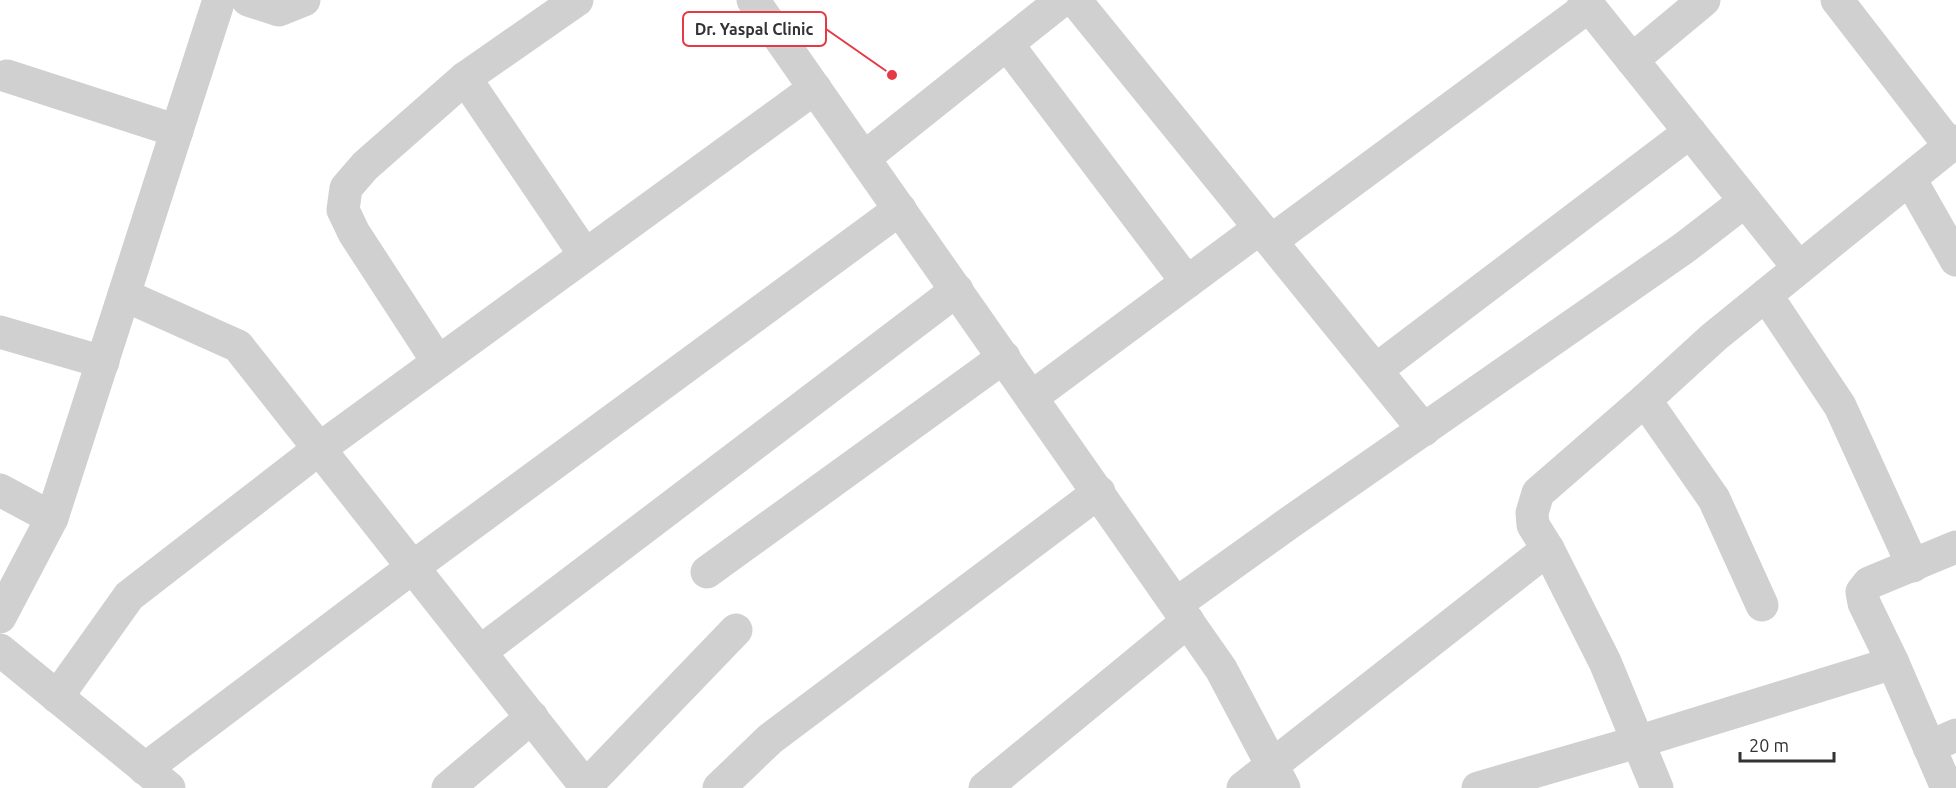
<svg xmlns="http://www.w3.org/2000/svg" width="1956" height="788" viewBox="0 0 1956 788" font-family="Ubuntu,sans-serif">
  <rect width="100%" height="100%" fill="#fff"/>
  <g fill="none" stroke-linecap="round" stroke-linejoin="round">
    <g stroke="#d0d0d0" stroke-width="33">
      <polyline points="248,0 279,10 304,0"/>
      <polyline points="753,0 1221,669 1284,788"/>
      <polyline points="1075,0 1424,430"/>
      <polyline points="1584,0 1799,268"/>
      <polyline points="1837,0 1950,146"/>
      <polyline points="1007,44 1187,282"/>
      <polyline points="1632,60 1704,0"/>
      <polyline points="7,76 177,131"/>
      <polyline points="465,78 585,255"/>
      <polyline points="864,158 1062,0"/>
      <polyline points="1910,179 1956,260"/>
      <polyline points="1271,241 1589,6"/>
      <polyline points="124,295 238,346 587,788"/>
      <polyline points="1766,295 1840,406 1913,566"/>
      <polyline points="0,332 103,362"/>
      <polyline points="438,362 354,233 343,210 346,188 365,166 465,78 577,0"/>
      <polyline points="1376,370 1690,132"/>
      <polyline points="1032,397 1260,228"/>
      <polyline points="1645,400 1714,499 1762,605"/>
      <polyline points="0,490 52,518"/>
      <polyline points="707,572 1004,357"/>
      <polyline points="1176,604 1289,523 1684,248 1745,201"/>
      <polyline points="0,617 52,518 219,0"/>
      <polyline points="0,650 169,788"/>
      <polyline points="480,652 957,290"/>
      <polyline points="57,697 129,596 319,449 815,88"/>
      <polyline points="1929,747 1956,735"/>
      <polyline points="145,769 413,567 900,209"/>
      <polyline points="448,788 532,717"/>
      <polyline points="584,788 736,630"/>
      <polyline points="719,788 770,739 1099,492"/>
      <polyline points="985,788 1188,621"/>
      <polyline points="1243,788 1548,549"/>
      <polyline points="1478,788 1637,742 1893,663"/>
      <polyline points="1657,788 1605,662 1548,549 1533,525 1532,513 1538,493 1645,400 1714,337 1956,141"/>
      <polyline points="1947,788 1893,663 1864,603 1862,592 1869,583 1956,547"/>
    </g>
  </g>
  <path fill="none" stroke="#e63946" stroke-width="2" d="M892 75L826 29"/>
  <circle fill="#e63946" stroke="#fff" stroke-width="2" cx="892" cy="75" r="6"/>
  <rect fill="#fff" stroke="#e63946" stroke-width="2" x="683" y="12" width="143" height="34" rx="6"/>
  <g font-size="16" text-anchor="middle" font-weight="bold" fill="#333">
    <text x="754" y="35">Dr. Yaspal Clinic</text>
  </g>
  <path d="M1740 752v9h94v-9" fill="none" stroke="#333333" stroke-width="3"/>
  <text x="1749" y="752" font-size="18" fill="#333333" stroke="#ffffff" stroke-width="4.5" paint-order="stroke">20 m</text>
</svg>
